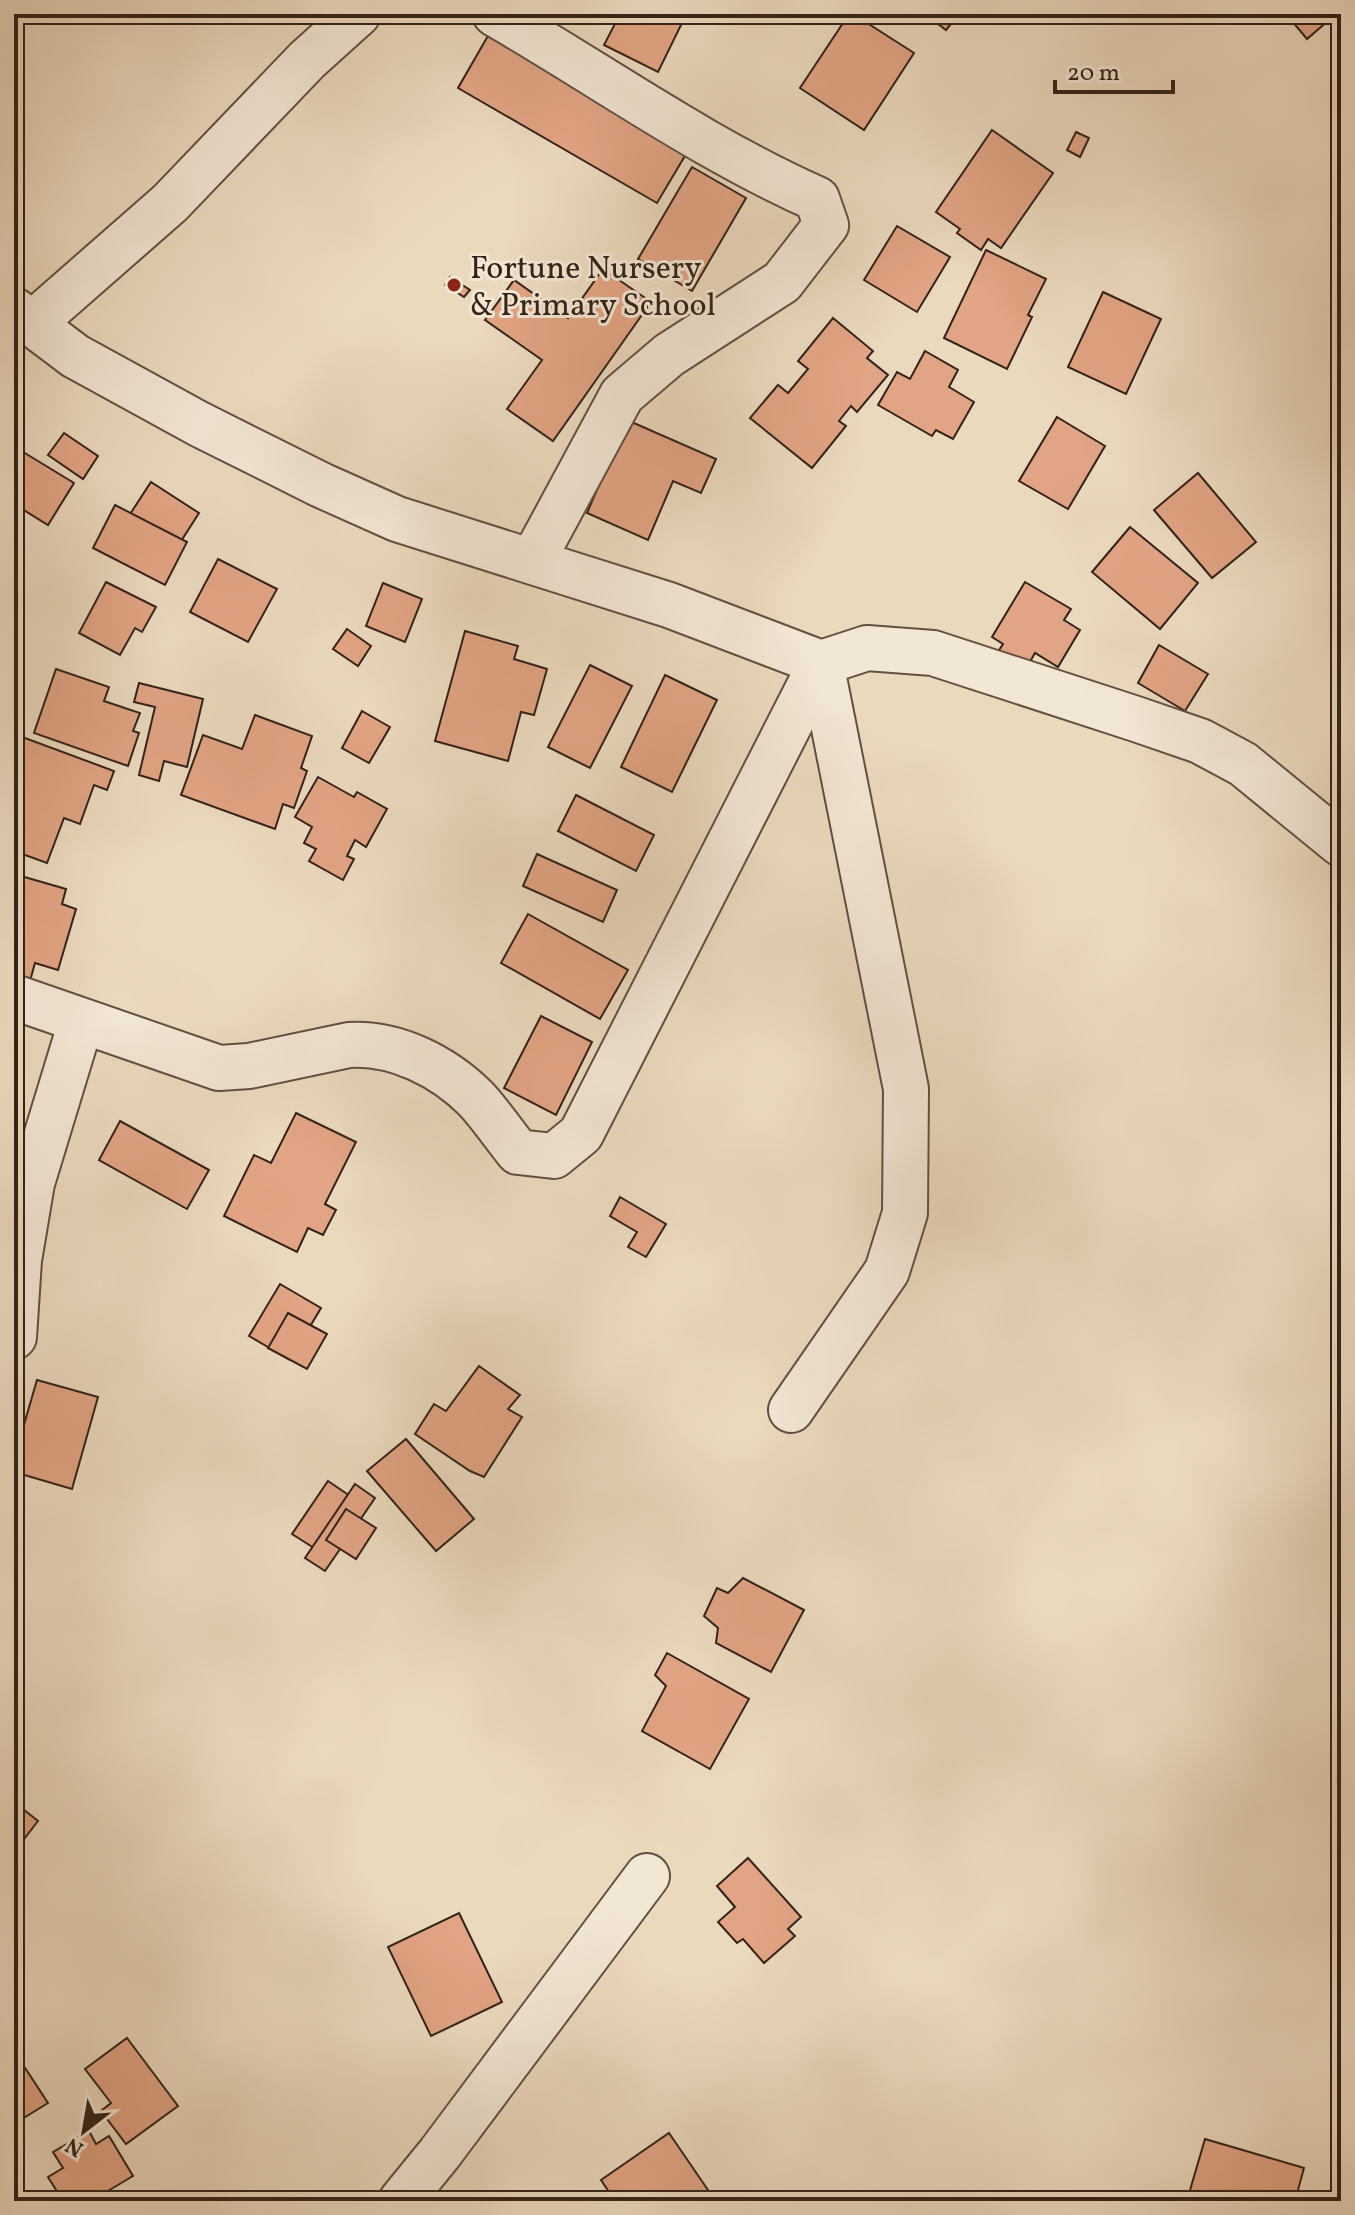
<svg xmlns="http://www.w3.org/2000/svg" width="1355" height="2215" viewBox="0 0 1355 2215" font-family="Vollkorn,serif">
  <rect width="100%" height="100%" fill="#ebd9be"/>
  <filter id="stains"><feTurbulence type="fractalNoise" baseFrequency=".0025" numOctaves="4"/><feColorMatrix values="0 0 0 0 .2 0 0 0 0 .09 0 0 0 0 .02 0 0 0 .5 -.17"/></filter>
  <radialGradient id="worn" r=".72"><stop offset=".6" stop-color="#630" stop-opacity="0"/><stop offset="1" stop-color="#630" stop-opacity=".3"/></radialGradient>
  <g fill="#e1a484" stroke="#332218" stroke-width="2">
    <polygon points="620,14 665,14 682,23 658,72 604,45"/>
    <polygon points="849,14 853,14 914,53 864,130 800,88"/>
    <polygon points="925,14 959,14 946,30"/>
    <polygon points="1286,14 1336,14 1307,39"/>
    <polygon points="489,34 689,149 657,203 458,88"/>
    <polygon points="992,130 1053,173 1001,248 988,239 981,250 957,233 960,229 936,212"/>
    <polygon points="1076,132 1089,138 1080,157 1067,150"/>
    <polygon points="692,167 746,198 692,291 638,259"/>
    <polygon points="897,226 950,257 917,312 864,280"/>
    <polygon points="986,250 1046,279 1028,315 1032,317 1007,369 944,338"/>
    <polygon points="603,269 651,302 553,441 507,409 542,360 485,320 514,280 568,318"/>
    <polygon points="450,277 470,290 464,297 445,285"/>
    <polygon points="1103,292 1161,319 1126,394 1068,367"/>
    <polygon points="833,318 873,351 867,358 888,375 857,412 851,406 839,421 846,426 812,468 750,418 778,385 788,393 808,369 798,361"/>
    <polygon points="925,351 958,370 949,387 974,402 953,439 936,430 932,436 878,405 897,372 910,379"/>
    <polygon points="1057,417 1105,446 1068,509 1019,481"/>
    <polygon points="627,420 716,459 701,493 673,481 648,540 587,513"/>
    <polygon points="64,433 98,456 83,479 48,455"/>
    <polygon points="15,447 74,483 48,525 14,504"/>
    <polygon points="1198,473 1256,542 1212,578 1154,510"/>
    <polygon points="151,482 199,513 167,563 119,531"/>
    <polygon points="115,505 187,542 165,585 93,548"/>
    <polygon points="1130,527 1198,583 1160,629 1092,572"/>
    <polygon points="218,559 277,589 248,642 190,612"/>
    <polygon points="106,582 156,607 142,632 135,628 120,655 79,633"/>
    <polygon points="1025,582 1071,609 1064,620 1080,630 1058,667 1035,653 1023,674 994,658 1003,644 992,637"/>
    <polygon points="383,583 422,599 405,642 366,626"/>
    <polygon points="347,629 371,646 358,666 333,649"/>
    <polygon points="465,631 518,646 514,659 547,669 534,715 521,712 508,761 435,741"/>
    <polygon points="1159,645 1208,674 1185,711 1138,683"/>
    <polygon points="590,665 632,686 590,768 548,747"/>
    <polygon points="56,669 109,687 104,701 140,713 133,731 139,733 128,766 34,733"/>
    <polygon points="665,675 717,700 672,792 621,767"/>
    <polygon points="139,683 203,699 187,767 164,761 159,781 139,775 155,707 134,702"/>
    <polygon points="362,711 390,727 369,763 342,748"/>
    <polygon points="255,715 312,736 301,768 307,771 294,808 283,804 275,829 181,795 203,735 242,749"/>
    <polygon points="14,734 114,771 107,790 94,785 80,824 64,818 47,863 14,851"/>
    <polygon points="318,777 354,797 357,792 387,809 366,847 355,840 347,856 354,859 343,880 309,861 316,849 304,843 312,827 295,817"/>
    <polygon points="576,795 654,835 636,871 558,831"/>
    <polygon points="537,854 617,890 603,922 523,886"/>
    <polygon points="14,874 66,889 62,904 76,909 58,970 35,963 30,981 14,976"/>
    <polygon points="528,914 628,970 600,1019 501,963"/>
    <polygon points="541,1016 592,1042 556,1115 504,1088"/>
    <polygon points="296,1113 356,1142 325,1204 336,1210 323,1235 308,1228 297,1252 224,1216 254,1155 271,1163"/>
    <polygon points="120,1121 209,1170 187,1209 99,1160"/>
    <polygon points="620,1197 666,1224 646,1257 628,1247 637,1232 610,1216"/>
    <polygon points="280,1284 321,1308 290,1360 249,1336"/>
    <polygon points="288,1313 327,1334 307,1369 268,1348"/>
    <polygon points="479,1366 520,1395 508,1409 522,1417 484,1477 470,1471 415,1434 434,1404 446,1411"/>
    <polygon points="37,1380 98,1397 72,1489 14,1472 14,1459"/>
    <polygon points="406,1439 474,1519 436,1551 367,1471"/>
    <polygon points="328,1481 353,1498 317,1550 292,1534"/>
    <polygon points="355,1484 375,1498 325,1571 305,1558"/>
    <polygon points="346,1509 376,1528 356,1559 326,1540"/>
    <polygon points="743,1578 804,1610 771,1672 716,1643 718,1628 704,1616 717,1588 728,1593"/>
    <polygon points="667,1653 749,1699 710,1769 642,1731 666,1686 655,1675"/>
    <polygon points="14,1802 38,1821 14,1852"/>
    <polygon points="748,1858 801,1917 788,1929 795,1936 764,1963 743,1939 737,1943 718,1922 735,1907 717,1886"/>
    <polygon points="459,1913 502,2002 431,2036 388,1947"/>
    <polygon points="127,2038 178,2106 126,2144 101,2111 111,2103 85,2069"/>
    <polygon points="14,2051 48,2103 22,2119 14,2112"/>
    <polygon points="89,2131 96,2144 109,2136 133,2176 91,2201 63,2201 48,2177 63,2168 53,2152"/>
    <polygon points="669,2133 710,2193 699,2201 615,2201 601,2180"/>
    <polygon points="1205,2139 1304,2168 1295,2201 1202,2201 1188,2197"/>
  </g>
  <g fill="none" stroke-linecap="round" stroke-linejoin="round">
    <g stroke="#615042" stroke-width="48">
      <g id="minor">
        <path d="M495,14C602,76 704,149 817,199L826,225L782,282L669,355L622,395L533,560"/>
        <polyline points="14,310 75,356 199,424 321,485 397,519 669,605 821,663 906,1089 905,1213 887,1271 791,1410"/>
        <polyline points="32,324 170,203 307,60 358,14"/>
        <path d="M14,997L219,1068L249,1066L349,1045C395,1042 443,1066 476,1099C491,1115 504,1135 518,1152L554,1156L581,1134L821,663L867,648L933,653L1136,719L1200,741L1243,764L1341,844"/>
        <polyline points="14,1337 19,1260 32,1183 81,1022"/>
        <polyline points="401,2201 440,2153 647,1876"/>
      </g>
    </g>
    <use href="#minor" stroke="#f2e6d5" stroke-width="44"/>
  </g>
  <circle fill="#8f2418" stroke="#f2e6d5" stroke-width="3" cx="454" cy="285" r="8"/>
  <g text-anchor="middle" stroke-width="6" stroke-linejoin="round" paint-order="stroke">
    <g font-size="32" fill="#332218" stroke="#f2e6d5" text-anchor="start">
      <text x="470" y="278">Fortune Nursery<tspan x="470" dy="37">&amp; Primary School</tspan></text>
    </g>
  </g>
  <rect width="1355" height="2215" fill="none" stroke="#ebd9be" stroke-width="48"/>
  <rect x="16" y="16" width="1323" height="2183" fill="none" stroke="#332218" stroke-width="4"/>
  <rect x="24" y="24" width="1307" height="2167" fill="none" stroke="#332218" stroke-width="2"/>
  <g transform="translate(84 2131) rotate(211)" stroke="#f2e6d5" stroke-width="6" paint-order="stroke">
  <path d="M0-6L14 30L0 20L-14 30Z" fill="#332218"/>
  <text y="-12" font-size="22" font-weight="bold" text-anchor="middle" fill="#332218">N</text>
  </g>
  <path d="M1055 80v12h118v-12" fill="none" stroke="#332218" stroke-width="4"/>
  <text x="1067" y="80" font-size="24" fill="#332218" stroke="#f2e6d5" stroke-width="6" paint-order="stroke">20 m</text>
  <rect width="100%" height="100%" filter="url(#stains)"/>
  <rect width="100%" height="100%" fill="url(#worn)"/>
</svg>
